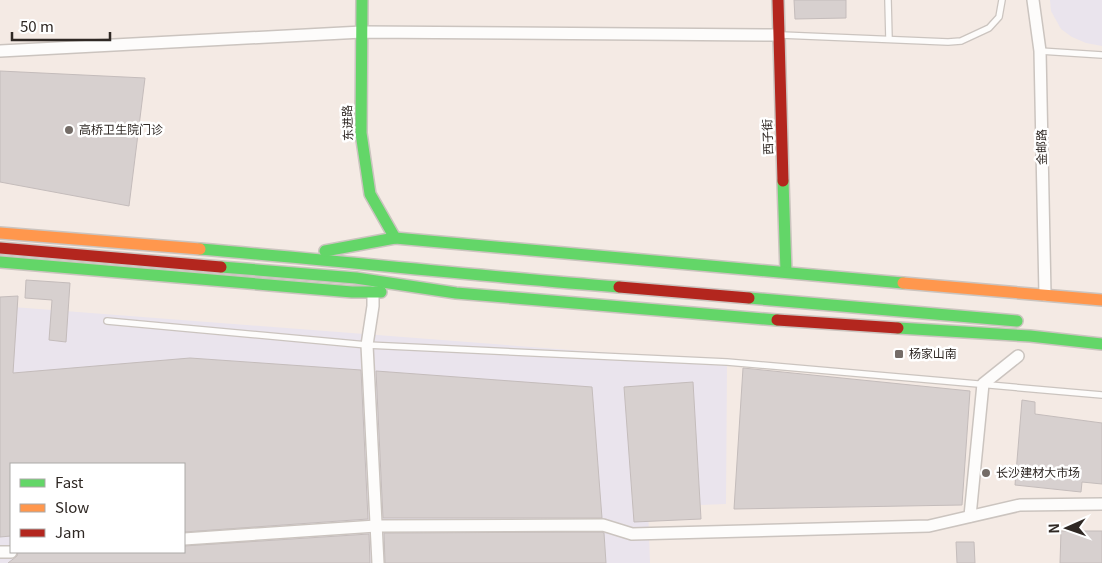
<svg xmlns="http://www.w3.org/2000/svg" width="1102" height="563" viewBox="0 0 1102 563" font-family="Georgia,'Noto Sans SC',serif">
  <rect width="100%" height="100%" fill="#f4eae4"/>
  <g fill="#eae4ed" fill-rule="evenodd">
    <polygon points="1050,0 1102,0 1102,46 1086,43 1072,37 1061,29 1051,11"/>
    <path d="M0,306L727,362L726,504L648,507L650,563H0ZM11,464H184V552H11Z"/>
  </g>
  <g fill="#d7d0cf" stroke="#c4bcbb">
    <polygon points="794,0 846,0 846,18 795,19"/>
    <polygon points="0,71 145,78 129,206 0,182"/>
    <polygon points="26,280 70,283 66,342 49,340 52,300 25,298"/>
    <polygon points="18,296 13,373 190,358 361,370 368,519 184,532 184,464 11,464 11,536 0,537 0,297"/>
    <polygon points="743,368 970,391 962,505 734,509"/>
    <polygon points="376,371 592,387 602,518 383,518"/>
    <polygon points="693,382 701,519 634,522 624,387"/>
    <polygon points="1022,400 1035,402 1035,414 1102,423 1102,484 1082,482 1081,492 1015,485"/>
    <polygon points="1061,531 1102,531 1102,563 1060,563"/>
    <polygon points="602,532 604,533 606,563 385,563 384,533"/>
    <polygon points="369,534 370,563 8,563 17,556 18,552 184,552 184,546"/>
    <polygon points="956,542 974,542 975,563 957,563"/>
  </g>
  <g fill="none" stroke-linecap="round" stroke-linejoin="round">
    <g stroke="#cbc4bf" stroke-width="8">
      <g id="lane">
        <polyline points="888,0 889,39"/>
        <polyline points="781,35 948,42 961,41 989,28 999,17 1002,0"/>
        <polyline points="1040,51 1102,55"/>
        <polyline points="107,321 367,345 727,362 1102,395"/>
      </g>
    </g>
    <g stroke="#cbc4bf" stroke-width="14">
      <g id="street">
        <polyline points="1033,0 1040,51 1045,295"/>
        <polyline points="0,51 362,32 779,35"/>
        <polyline points="373,292 373,306 367,345 378,563"/>
        <polyline points="970,516 983,384 1018,356"/>
        <polyline points="184,539 376,526 603,525 632,534 929,526 1020,505 1102,504"/>
        <polyline points="0,552 11,552"/>
      </g>
    </g>
    <g stroke="#cbc4bf" stroke-width="14">
      <g id="fast">
        <polyline points="362,0 361,133 370,194 395,238"/>
        <polyline points="783,181 786,272"/>
        <path d="M200,249C340,261 479,276 619,287"/>
        <polyline points="325,251 395,238 903,283"/>
        <polyline points="0,262 352,292 381,292"/>
        <polyline points="221,267 356,278 456,293 777,320"/>
        <polyline points="749,298 1017,321"/>
        <polyline points="898,328 1030,336 1102,344"/>
      </g>
    </g>
    <g stroke="#cbc4bf" stroke-width="14">
      <g id="slow">
        <polyline points="0,233 200,249"/>
        <polyline points="903,283 1102,300"/>
      </g>
    </g>
    <g stroke="#cbc4bf" stroke-width="14">
      <g id="jam">
        <polyline points="778,0 783,181"/>
        <polyline points="0,248 221,267"/>
        <polyline points="619,287 749,298"/>
        <polyline points="777,320 898,328"/>
      </g>
    </g>
    <use href="#lane" stroke="#fdfcfb" stroke-width="5.5"/>
    <use href="#street" stroke="#fdfcfb" stroke-width="11"/>
    <use href="#fast" stroke="#63d668" stroke-width="11"/>
    <use href="#slow" stroke="#ff974d" stroke-width="11"/>
    <use href="#jam" stroke="#b3261e" stroke-width="11"/>
  </g>
  <g fill="#746c67" stroke="#fff" stroke-width="2">
    <circle cx="69" cy="130" r="5"/>
    <rect x="894" y="349" width="10" height="10" rx="2.5"/>
    <circle cx="986" cy="473" r="5"/>
  </g>
  <g text-anchor="middle" stroke-width="5" stroke-linejoin="round" paint-order="stroke">
    <g font-size="12" fill="#2f2824" stroke="#fff">
      <text transform="translate(348 123) rotate(-92)" y="4">东进路</text>
      <text transform="translate(768 137) rotate(-92)" y="4">西子街</text>
      <text transform="translate(1042 147) rotate(-91)" y="4">金邮路</text>
    </g>
    <g font-size="12" fill="#2f2824" stroke="#fff" text-anchor="start">
      <text x="79" y="134">高桥卫生院门诊</text>
      <text x="909" y="358">杨家山南</text>
      <text x="996" y="477">长沙建材大市场</text>
    </g>
  </g>
  <rect x="10" y="463" width="175" height="90" fill="#ffffff" stroke="#aca9a7"/>
  <rect x="20" y="479" width="25" height="8" fill="#63d668" stroke="#aca9a7"/>
  <text x="55" y="488" font-size="15" fill="#2f2824">Fast</text>
  <rect x="20" y="504" width="25" height="8" fill="#ff974d" stroke="#aca9a7"/>
  <text x="55" y="513" font-size="15" fill="#2f2824">Slow</text>
  <rect x="20" y="529" width="25" height="8" fill="#b3261e" stroke="#aca9a7"/>
  <text x="55" y="538" font-size="15" fill="#2f2824">Jam</text>
  <g transform="translate(1067 528) rotate(268)" stroke="#ffffff" stroke-width="4" paint-order="stroke">
  <path d="M0-4L9 19L0 12L-9 19Z" fill="#2f2824"/>
  <text y="-8" font-size="14" font-weight="bold" text-anchor="middle" fill="#2f2824">N</text>
  </g>
  <path d="M12 32v8h98v-8" fill="none" stroke="#2f2824" stroke-width="2.5"/>
  <text x="20" y="32" font-size="15" fill="#2f2824" stroke="#ffffff" stroke-width="4" paint-order="stroke">50 m</text>
</svg>
